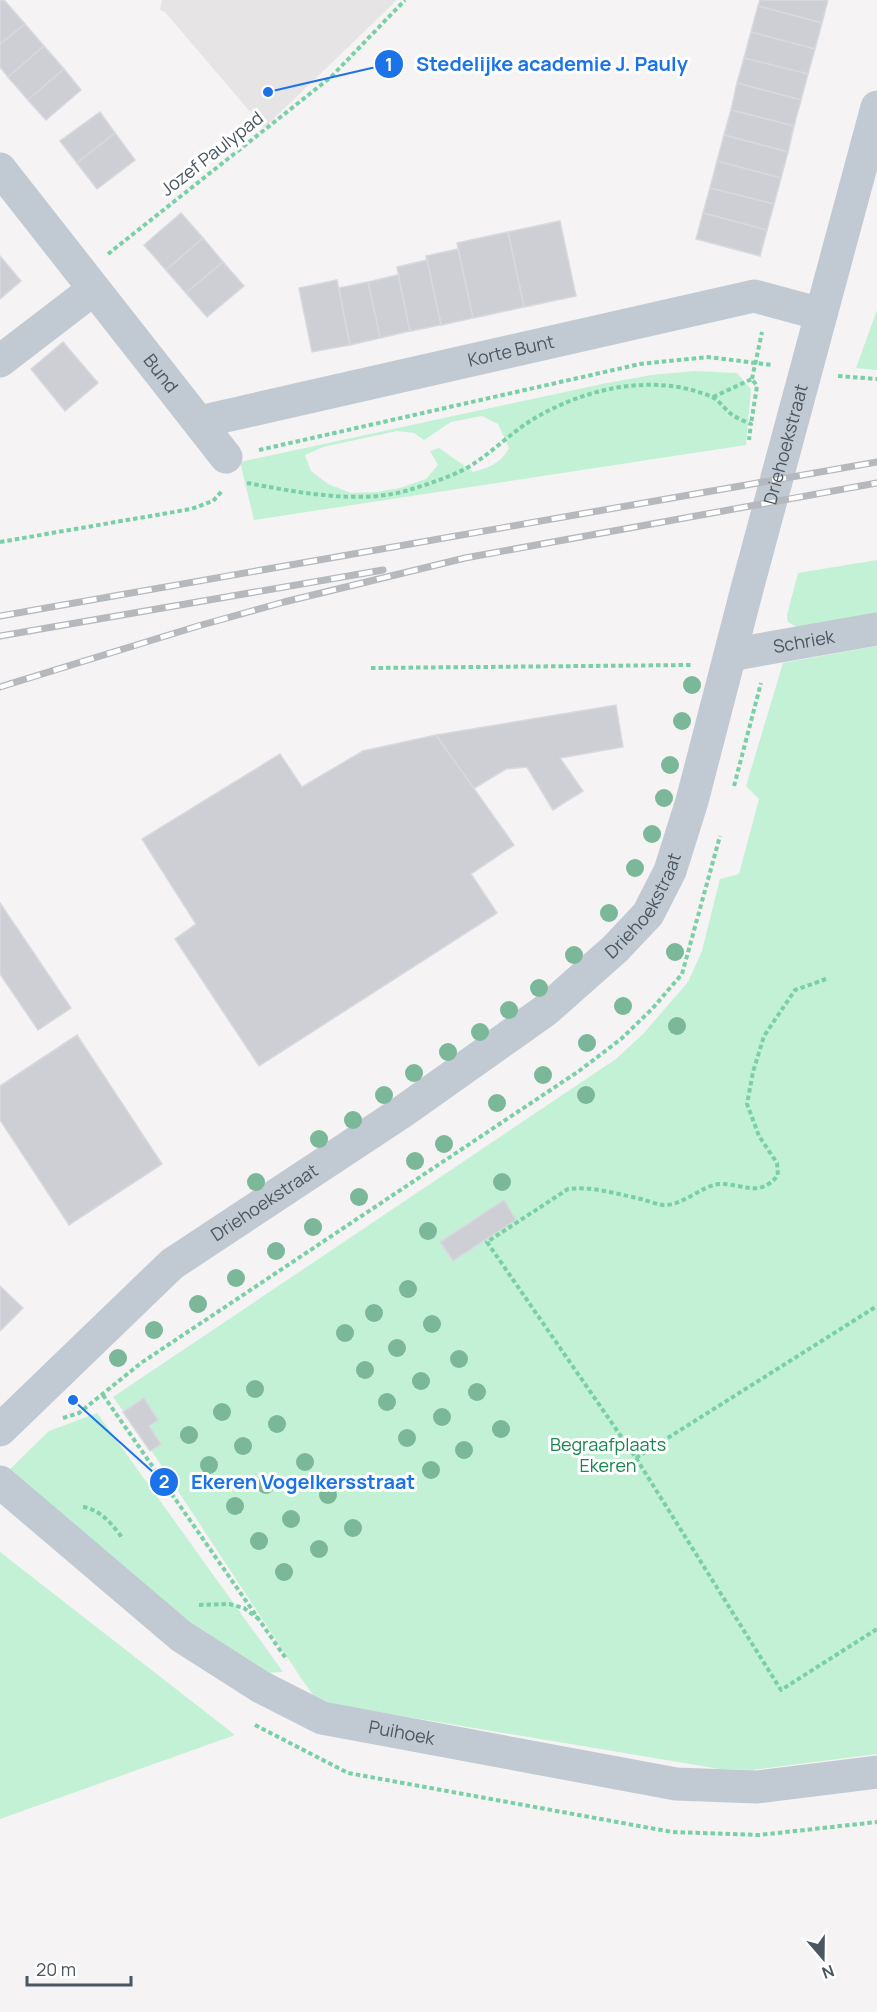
<svg xmlns="http://www.w3.org/2000/svg" width="877" height="2012" viewBox="0 0 877 2012" font-family="Manrope,sans-serif">
  <rect width="100%" height="100%" fill="#f5f3f3"/>
  <polygon fill="#e6e4e5" points="162,0 397,0 264,128 165,12 160,10"/>
  <g fill="#c3f1d5" fill-rule="evenodd">
    <polygon points="877,310 877,370 856,368"/>
    <path d="M695,371L737,373L751,389L746,445L254,520L240,462L602,384L651,375ZM482,416L498,424L509,448C500,464 490,467 473,472L439,448L430,451L438,465L426,479L400,488L377,492L351,493L328,484L311,471L305,455L323,447L397,431L414,433L424,440L451,422Z"/>
    <polygon points="877,560 877,615 800,629 788,622 787,615 798,573"/>
    <polygon points="877,646 877,1754 752,1770 720,1769 325,1703 314,1696 303,1681 151,1450 113,1397 616,1059 643,1034 688,982 702,951 720,879 739,874 759,799 746,786 783,663"/>
    <polygon points="97,1413 283,1672 267,1673 245,1668 2,1477 49,1431"/>
    <polygon points="0,1552 235,1735 0,1819"/>
  </g>
  <g fill="#cdcfd5" stroke="#d7d9de" stroke-width="1.5">
    <polygon points="0,0 4,0 25,24 0,44"/>
    <polygon points="760,0 828,0 822,23 758,6"/>
    <polygon points="758,6 822,23 815,49 751,32"/>
    <polygon points="25,24 44,46 8,77 0,67 0,44"/>
    <polygon points="751,32 815,49 808,74 744,58"/>
    <polygon points="44,46 64,69 28,100 8,77"/>
    <polygon points="744,58 808,74 801,100 737,83"/>
    <polygon points="64,69 81,90 46,120 28,100"/>
    <polygon points="737,83 801,100 794,126 731,110"/>
    <polygon points="731,110 794,126 788,152 724,135"/>
    <polygon points="100,112 115,133 77,163 60,141"/>
    <polygon points="115,133 135,160 97,189 77,163"/>
    <polygon points="724,135 788,152 781,178 717,161"/>
    <polygon points="717,161 781,178 774,204 710,188"/>
    <polygon points="710,188 774,204 767,230 703,213"/>
    <polygon points="181,213 203,238 166,270 144,245"/>
    <polygon points="703,213 767,230 760,256 696,239"/>
    <polygon points="560,221 576,296 524,307 508,232"/>
    <polygon points="508,232 524,307 473,318 457,243"/>
    <polygon points="203,238 223,262 186,293 166,270"/>
    <polygon points="458,249 473,318 441,325 426,256"/>
    <polygon points="0,256 21,281 0,299"/>
    <polygon points="427,260 441,325 410,331 397,267"/>
    <polygon points="223,262 244,286 207,317 186,293"/>
    <polygon points="398,275 410,331 380,338 368,282"/>
    <polygon points="337,280 350,345 312,352 299,288"/>
    <polygon points="368,282 380,338 350,345 339,288"/>
    <polygon points="63,342 98,383 65,411 31,369"/>
    <polygon points="616,705 623,747 560,758 583,791 553,810 527,767 506,769 473,789 436,735"/>
    <polygon points="436,735 514,845 471,874 497,913 259,1066 175,939 196,924 142,839 280,754 302,787 363,751"/>
    <polygon points="0,903 71,1008 38,1030 0,974"/>
    <polygon points="77,1035 162,1164 69,1225 0,1120 0,1086"/>
    <polygon points="504,1200 516,1220 453,1261 440,1242"/>
    <polygon points="0,1286 23,1308 0,1331"/>
    <polygon points="144,1398 158,1420 149,1426 161,1444 150,1451 123,1412"/>
  </g>
  <g fill="none" stroke-linecap="round" stroke-linejoin="round">
    <g stroke="#7ad0a6" stroke-width="4" stroke-dasharray="4.5 3" stroke-linecap="butt">
      <polyline points="108,254 331,77 405,0"/>
      <polyline points="838,376 877,379"/>
      <polyline points="752,379 762,332"/>
      <polyline points="713,397 752,379 757,386 751,424"/>
      <polyline points="259,450 640,364 708,357 772,365"/>
      <path d="M247,483C296,492 360,505 409,490C428,484 447,478 465,469C490,455 510,433 535,418C586,388 653,373 710,396C718,399 724,408 730,413C736,418 744,421 751,424L749,440"/>
      <polyline points="0,542 191,509 213,501 222,491"/>
      <polyline points="371,668 691,665"/>
      <polyline points="734,786 761,683"/>
      <path d="M826,979L795,990L764,1036L753,1072L747,1104L759,1136L777,1163L778,1175C759,1199 743,1183 719,1184C701,1186 683,1206 663,1205C656,1204 648,1201 641,1199C617,1194 593,1186 568,1189L487,1242L636,1458L781,1690L877,1629"/>
      <polyline points="103,1395 287,1660"/>
      <polyline points="63,1418 79,1413 141,1363 579,1071 621,1039 652,1009 682,974 720,836"/>
      <polyline points="636,1458 877,1306"/>
      <path d="M83,1507C100,1509 114,1526 123,1539"/>
      <polyline points="199,1605 229,1604 244,1608 260,1620"/>
      <polyline points="255,1725 348,1773 672,1832 759,1835 877,1822"/>
    </g>
    <g stroke="#c1cad2" stroke-width="33">
      <path id="s1" d="M0,169L226,457"/>
      <polyline points="0,361 94,289"/>
      <path id="s2" d="M199,422L754,296L821,314"/>
      <path id="s3" d="M730,655L877,629"/>
      <path id="s4" d="M0,1430L172,1264L402,1112L546,1010L615,949L648,914L670,871L692,801L747,589L877,107"/>
      <path id="s5" d="M0,1482L181,1636L261,1687L322,1718L676,1784L757,1787L877,1772"/>
    </g>
    <g stroke="#b5b8bd" stroke-width="7">
      <g id="rail">
        <polyline points="0,616 877,462"/>
        <polyline points="0,636 383,570"/>
        <polyline points="0,687 198,626 284,602 465,558 877,483"/>
      </g>
    </g>
    <use href="#rail" stroke="#fff" stroke-width="4.5" stroke-dasharray="14" stroke-linecap="butt"/>
  </g>
  <g fill="#7bb799">
    <circle cx="692" cy="685" r="9"/>
    <circle cx="682" cy="721" r="9"/>
    <circle cx="670" cy="765" r="9"/>
    <circle cx="664" cy="798" r="9"/>
    <circle cx="652" cy="834" r="9"/>
    <circle cx="635" cy="868" r="9"/>
    <circle cx="609" cy="913" r="9"/>
    <circle cx="675" cy="952" r="9"/>
    <circle cx="574" cy="955" r="9"/>
    <circle cx="539" cy="988" r="9"/>
    <circle cx="623" cy="1006" r="9"/>
    <circle cx="509" cy="1010" r="9"/>
    <circle cx="677" cy="1026" r="9"/>
    <circle cx="480" cy="1032" r="9"/>
    <circle cx="587" cy="1043" r="9"/>
    <circle cx="448" cy="1052" r="9"/>
    <circle cx="414" cy="1073" r="9"/>
    <circle cx="543" cy="1075" r="9"/>
    <circle cx="384" cy="1095" r="9"/>
    <circle cx="586" cy="1095" r="9"/>
    <circle cx="497" cy="1103" r="9"/>
    <circle cx="353" cy="1120" r="9"/>
    <circle cx="319" cy="1139" r="9"/>
    <circle cx="444" cy="1144" r="9"/>
    <circle cx="415" cy="1161" r="9"/>
    <circle cx="256" cy="1182" r="9"/>
    <circle cx="502" cy="1182" r="9"/>
    <circle cx="359" cy="1197" r="9"/>
    <circle cx="313" cy="1227" r="9"/>
    <circle cx="428" cy="1231" r="9"/>
    <circle cx="276" cy="1251" r="9"/>
    <circle cx="236" cy="1278" r="9"/>
    <circle cx="408" cy="1289" r="9"/>
    <circle cx="198" cy="1304" r="9"/>
    <circle cx="374" cy="1313" r="9"/>
    <circle cx="432" cy="1324" r="9"/>
    <circle cx="154" cy="1330" r="9"/>
    <circle cx="345" cy="1333" r="9"/>
    <circle cx="397" cy="1348" r="9"/>
    <circle cx="118" cy="1358" r="9"/>
    <circle cx="459" cy="1359" r="9"/>
    <circle cx="365" cy="1370" r="9"/>
    <circle cx="421" cy="1381" r="9"/>
    <circle cx="255" cy="1389" r="9"/>
    <circle cx="477" cy="1392" r="9"/>
    <circle cx="387" cy="1402" r="9"/>
    <circle cx="222" cy="1412" r="9"/>
    <circle cx="442" cy="1417" r="9"/>
    <circle cx="277" cy="1424" r="9"/>
    <circle cx="501" cy="1429" r="9"/>
    <circle cx="189" cy="1435" r="9"/>
    <circle cx="407" cy="1438" r="9"/>
    <circle cx="243" cy="1446" r="9"/>
    <circle cx="464" cy="1450" r="9"/>
    <circle cx="305" cy="1462" r="9"/>
    <circle cx="209" cy="1465" r="9"/>
    <circle cx="431" cy="1470" r="9"/>
    <circle cx="266" cy="1485" r="9"/>
    <circle cx="328" cy="1495" r="9"/>
    <circle cx="235" cy="1506" r="9"/>
    <circle cx="291" cy="1519" r="9"/>
    <circle cx="353" cy="1528" r="9"/>
    <circle cx="259" cy="1541" r="9"/>
    <circle cx="319" cy="1549" r="9"/>
    <circle cx="284" cy="1572" r="9"/>
  </g>
  <g text-anchor="middle" stroke-width="6" stroke-linejoin="round" paint-order="stroke">
    <g font-size="18" fill="#4a5661" stroke="#fff">
      <text transform="translate(212 154) rotate(-38)" y="6">Jozef Paulypad</text>
      <text dy="6" stroke="none"><textPath href="#s2" startOffset="320">Korte Bunt</textPath></text>
      <text dy="6" stroke="none"><textPath href="#s1" startOffset="260">Bund</textPath></text>
      <text dy="6" stroke="none"><textPath href="#s4" startOffset="1322">Driehoekstraat</textPath></text>
      <text dy="6" stroke="none"><textPath href="#s3" startOffset="75">Schriek</textPath></text>
      <text dy="6" stroke="none"><textPath href="#s4" startOffset="836">Driehoekstraat</textPath></text>
      <text dy="6" stroke="none"><textPath href="#s4" startOffset="350">Driehoekstraat</textPath></text>
      <text dy="6" stroke="none"><textPath href="#s5" startOffset="482">Puihoek</textPath></text>
    </g>
    <g font-size="18" fill="#17864f" stroke="#fff">
      <text x="608" y="1451">Begraafplaats<tspan x="608" dy="21">Ekeren</tspan></text>
    </g>
  </g>
  <path fill="none" stroke="#1a73e8" stroke-width="2" d="M268 92L389 64M73 1400L164 1482"/>
  <g fill="#1a73e8" stroke="#fff" stroke-width="2">
    <circle cx="268" cy="92" r="6"/>
    <circle cx="73" cy="1400" r="6"/>
    <circle cx="389" cy="64" r="15"/>
    <circle cx="164" cy="1482" r="15"/>
  </g>
  <g font-size="18" text-anchor="middle" font-weight="bold" fill="#fff">
    <text x="389" y="71">1</text>
    <text x="164" y="1488">2</text>
  </g>
  <g font-size="20" text-anchor="middle" font-weight="bold" fill="#1a73e8" stroke="#fff" stroke-width="6" stroke-linejoin="round" paint-order="stroke">
    <text x="552" y="71">Stedelijke academie J. Pauly</text>
    <text x="303" y="1489">Ekeren Vogelkersstraat</text>
  </g>
  <g transform="translate(823 1958) rotate(160)" stroke="#ffffff" stroke-width="4.5" paint-order="stroke">
  <path d="M0-4.5L10 22L0 15L-10 22Z" fill="#4a5661"/>
  <text y="-9" font-size="16" font-weight="bold" text-anchor="middle" fill="#4a5661">N</text>
  </g>
  <path d="M27 1976v9h104v-9" fill="none" stroke="#4a5661" stroke-width="3"/>
  <text x="36" y="1976" font-size="18" fill="#4a5661" stroke="#ffffff" stroke-width="4.5" paint-order="stroke">20 m</text>
</svg>
